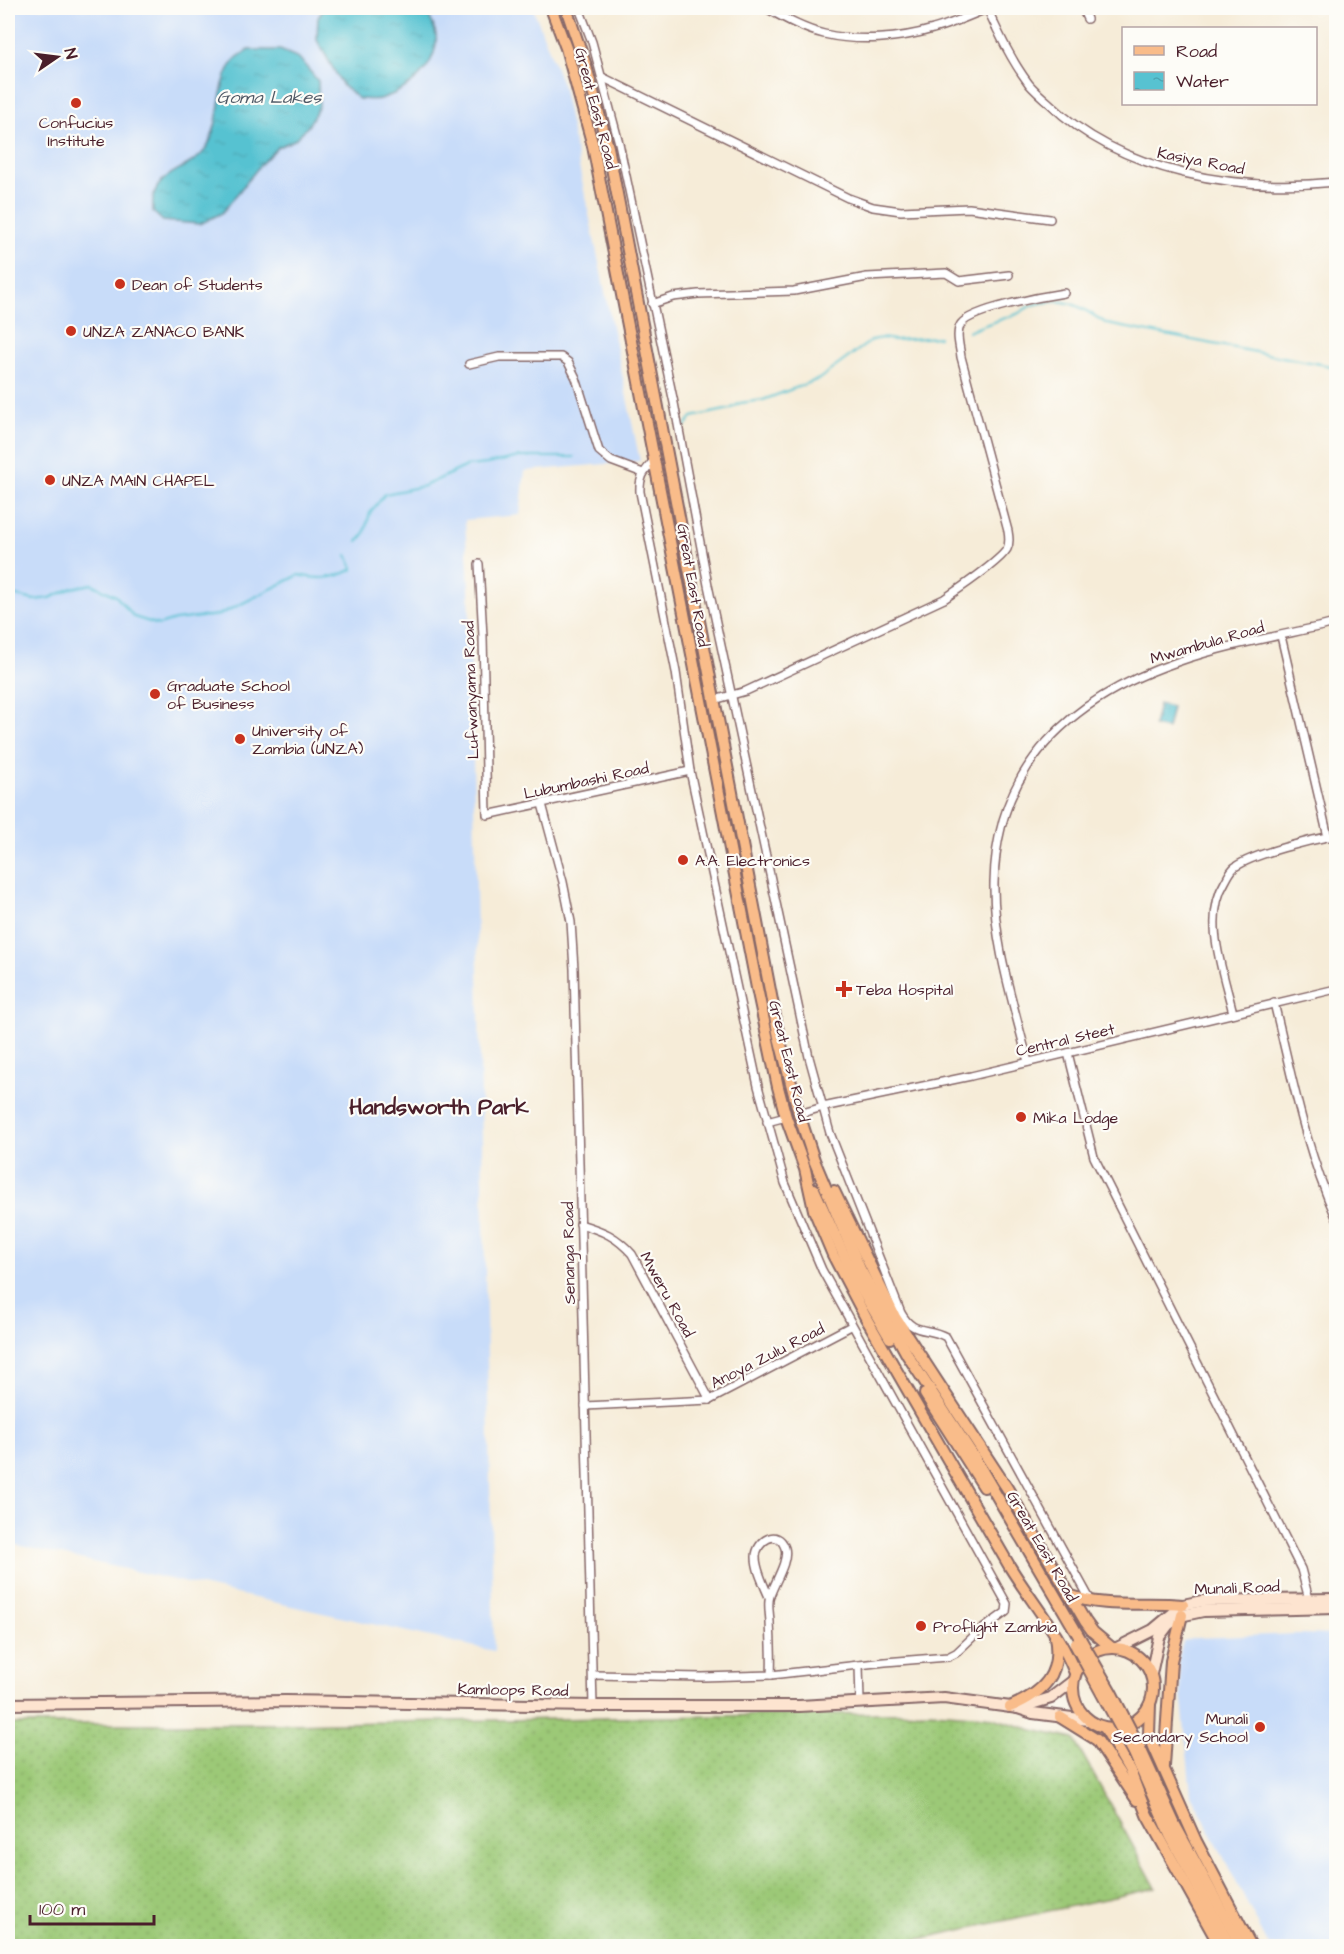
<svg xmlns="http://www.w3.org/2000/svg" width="1344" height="1954" viewBox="0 0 1344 1954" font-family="'Architects Daughter',sans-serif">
  <defs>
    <pattern id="grass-dots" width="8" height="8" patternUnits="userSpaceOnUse" patternTransform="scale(1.5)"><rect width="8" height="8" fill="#9cc977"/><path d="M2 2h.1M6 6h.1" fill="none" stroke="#88ac67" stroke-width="1.8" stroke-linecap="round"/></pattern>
    <pattern id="water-ripples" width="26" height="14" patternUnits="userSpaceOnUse" patternTransform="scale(1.5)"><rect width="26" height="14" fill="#57c2d1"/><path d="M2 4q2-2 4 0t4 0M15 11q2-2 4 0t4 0" fill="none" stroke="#4da6b4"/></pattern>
  </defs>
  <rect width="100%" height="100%" fill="#fdfcf7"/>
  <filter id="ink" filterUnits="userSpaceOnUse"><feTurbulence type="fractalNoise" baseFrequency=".0167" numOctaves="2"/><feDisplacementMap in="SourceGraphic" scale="12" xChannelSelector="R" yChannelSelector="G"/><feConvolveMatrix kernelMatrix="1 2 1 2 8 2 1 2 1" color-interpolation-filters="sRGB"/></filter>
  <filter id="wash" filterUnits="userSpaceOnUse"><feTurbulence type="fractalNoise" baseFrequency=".008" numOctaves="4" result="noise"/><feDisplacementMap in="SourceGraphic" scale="24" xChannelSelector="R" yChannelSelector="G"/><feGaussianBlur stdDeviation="1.35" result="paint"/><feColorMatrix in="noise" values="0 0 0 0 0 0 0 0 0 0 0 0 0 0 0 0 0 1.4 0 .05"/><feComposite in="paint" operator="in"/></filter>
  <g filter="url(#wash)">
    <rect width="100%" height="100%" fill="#f6ecd8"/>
    <g fill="#c8dcf9">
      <polygon points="8,8 533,8 562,84 640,461 525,471 520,515 465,520 469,589 494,1651 8,1543"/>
      <polygon points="1297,1634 1336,1635 1336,1946 1269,1946 1191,1794 1178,1660 1183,1641 1196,1638"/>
    </g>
    <polygon fill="url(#grass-dots)" stroke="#737451" stroke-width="1.5" points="934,1712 986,1716 1033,1730 1074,1739 1156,1888 887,1946 8,1946 8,1724 285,1724"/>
    <g fill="url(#water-ripples)" stroke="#50707e" stroke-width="1.5">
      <path d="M325,8H424C430,16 438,33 436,43C433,70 408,90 383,98C376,101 366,99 359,99L343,86L317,40L318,17Z"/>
      <path d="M249,50H280L299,58L318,81L319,106L308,126L294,140L278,147L261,164L222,213L200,224L163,221L153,212C153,206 152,199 154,194C164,167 195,170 208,145C222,119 216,85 234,61C237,56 244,53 249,50Z"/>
      <polygon points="1159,704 1172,707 1167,729 1154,726"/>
    </g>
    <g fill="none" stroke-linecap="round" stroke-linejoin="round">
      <g stroke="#57c2d1" stroke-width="2">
        <path d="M968,332C985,324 1000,320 1017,314C1023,311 1027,307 1033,305C1067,295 1081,307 1107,324L1336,367"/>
        <polyline points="684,427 692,417 730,409 740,403 763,400 819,379 872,340 882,338 894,340 939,337"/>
        <polyline points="358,541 364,534 370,513 385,494 424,486 467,466 487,464 519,457 574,457"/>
        <path d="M8,594L34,600L50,598L72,588L92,584L116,596L134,617L159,625L175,620L219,615L299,575C319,580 334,579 353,569L347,555"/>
      </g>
    </g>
  </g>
  <g filter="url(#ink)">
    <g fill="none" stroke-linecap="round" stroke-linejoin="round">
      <g stroke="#866768" stroke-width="10">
        <g id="minor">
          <path d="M579,8L592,42L619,143L674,403L708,585L809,1057L830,1133L901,1313C914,1336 926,1326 946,1337L1091,1601"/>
          <path d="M766,8C784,18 803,29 824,34C858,42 900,39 933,29C952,24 971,15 989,8"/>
          <path d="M987,8C999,34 1011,60 1029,84C1035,91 1042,97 1049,103C1122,174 1238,192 1336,182"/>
          <polyline points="1082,8 1087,19"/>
          <polyline points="602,77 848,198 873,207 901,211 969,208 1050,219"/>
          <polyline points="652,304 673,297 698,294 794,291 867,277 946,273 959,281 1009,275"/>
          <polyline points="469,364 499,357 561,357 568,362 576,378 599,451 611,461 643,473"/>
          <polyline points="479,564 483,637 487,815 690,771"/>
          <polyline points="1281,636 1328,837"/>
          <path d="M714,700L746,691L944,599C956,591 1000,561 1007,549C1010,543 1009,537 1008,531L961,357C960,347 955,333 961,324C972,309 1044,296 1064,293"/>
          <polyline points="542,804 563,882 571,922 574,969 593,1706"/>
          <path d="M1274,1003C1292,1076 1305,1149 1336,1217"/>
          <path d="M1233,1013C1224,974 1202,919 1225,882C1228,877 1230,871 1235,867C1255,853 1311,840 1336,835"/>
          <polyline points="1068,1053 1094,1157 1301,1569 1310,1603"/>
          <path d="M1028,1062C1014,1005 993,942 994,883C996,765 1072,698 1177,662C1228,644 1284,635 1336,623"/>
          <polyline points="799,1114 823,1107 971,1076 1336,989"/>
          <polyline points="767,1122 786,1117"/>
          <path d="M580,1224C603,1231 616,1236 632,1254L710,1400"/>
          <polyline points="585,1406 710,1400 851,1326"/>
          <path d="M769,1597C764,1585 756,1570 756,1557C756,1541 778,1527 785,1548C789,1561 774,1583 770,1596C767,1603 770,1615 770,1623C771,1641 772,1657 771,1675"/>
          <polyline points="859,1665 860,1702"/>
          <path d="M593,1675L702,1677L771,1675L885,1662L948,1657L956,1653L977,1633L1006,1612L1007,1604L822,1270L785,1183L758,1086L690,771L676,672L640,492C639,476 645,471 655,459"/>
        </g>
      </g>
      <g stroke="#866768" stroke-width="14">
        <g id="secondary">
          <polyline points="1117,1648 1153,1630 1183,1605 1202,1601 1336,1599"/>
          <polyline points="1151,1674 1159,1637 1168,1625 1180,1616 1203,1611 1336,1608"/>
          <polyline points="8,1704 286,1701 593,1706 799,1706 944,1698 1018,1708 1033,1713 1088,1720"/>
          <polyline points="1018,1708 1051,1698 1073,1681"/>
        </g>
      </g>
      <g stroke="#866768" stroke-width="14">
        <g id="primary">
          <path d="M551,8L566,48L593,146L757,988L778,1087L786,1117L805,1169L814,1210L833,1255L866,1318L1010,1567C1032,1603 1060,1634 1075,1673"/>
          <polyline points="566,8 586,66 608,147 779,1037 799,1114 814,1160 860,1269 908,1356 974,1457 1081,1640"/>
          <polyline points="814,1189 852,1273 890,1338"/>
          <polyline points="834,1191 895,1317 1007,1488 1085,1621 1093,1632 1112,1648"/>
          <polyline points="925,1394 984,1487"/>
          <path d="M1069,1595C1105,1609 1145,1601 1183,1605"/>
          <circle cx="1113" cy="1688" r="40"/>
          <polyline points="1150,1704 1149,1734 1154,1747 1196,1841 1251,1946"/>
          <path d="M1010,1707C1043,1693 1062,1675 1055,1637"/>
          <polyline points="1060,1717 1097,1740 1137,1800"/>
          <polyline points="1105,1728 1130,1771 1147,1815 1220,1946"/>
          <polyline points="1140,1748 1176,1827 1241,1946"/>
          <polyline points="1134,1753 1170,1835 1230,1946"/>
          <polyline points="1164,1766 1171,1661 1182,1615"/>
        </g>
      </g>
      <use href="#minor" stroke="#fff" stroke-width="7"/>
      <use href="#secondary" stroke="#fde4d0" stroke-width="10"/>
      <use href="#primary" stroke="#f9bc8a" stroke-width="10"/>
      <g stroke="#866768" stroke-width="14" stroke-linecap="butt">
        <g id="primary-bridge">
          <polyline points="1081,1640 1111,1692 1140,1748"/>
          <polyline points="1075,1644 1133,1751"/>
        </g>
      </g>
      <use href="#primary-bridge" stroke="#f9bc8a" stroke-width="10"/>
    </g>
  </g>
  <g fill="#c8321e" stroke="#fdfcf7" stroke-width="2">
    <circle cx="76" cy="103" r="6"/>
    <circle cx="120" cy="284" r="6"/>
    <circle cx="71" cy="331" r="6"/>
    <circle cx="50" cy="480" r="6"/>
    <circle cx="155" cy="694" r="6"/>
    <circle cx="240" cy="739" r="6"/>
    <circle cx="683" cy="860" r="6"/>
    <path d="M841 980h6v6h6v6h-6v6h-6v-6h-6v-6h6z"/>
    <circle cx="1021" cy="1117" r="6"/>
    <circle cx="921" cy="1626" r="6"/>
    <circle cx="1260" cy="1727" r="6"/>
  </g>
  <g text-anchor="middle" stroke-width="4.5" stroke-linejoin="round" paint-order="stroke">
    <g font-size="16" fill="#4a1f2b" stroke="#fdfcf7">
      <text transform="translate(597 108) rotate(75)" y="6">Great East Road</text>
      <text transform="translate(1201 160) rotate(11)" y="6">Kasiya Road</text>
      <text transform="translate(694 585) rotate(80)" y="6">Great East Road</text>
      <text transform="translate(1207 642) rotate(-16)" y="6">Mwambula Road</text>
      <text transform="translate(470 690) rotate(-92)" y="6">Lufwanyama Road</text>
      <text transform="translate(586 780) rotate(-12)" y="6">Lubumbashi Road</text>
      <text transform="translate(1065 1039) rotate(-13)" y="6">Central Steet</text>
      <text transform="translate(790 1061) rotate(76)" y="6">Great East Road</text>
      <text transform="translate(568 1253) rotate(-91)" y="6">Senanga Road</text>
      <text transform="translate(668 1294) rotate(61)" y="6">Mweru Road</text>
      <text transform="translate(767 1355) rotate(-27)" y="6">Anoya Zulu Road</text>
      <text transform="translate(1043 1546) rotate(60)" y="6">Great East Road</text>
      <text transform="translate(1237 1587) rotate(-2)" y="6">Munali Road</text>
      <text transform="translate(513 1689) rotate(1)" y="6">Kamloops Road</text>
    </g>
    <g font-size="16" fill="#4a1f2b" stroke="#fdfcf7" text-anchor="start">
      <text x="76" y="128" text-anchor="middle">Confucius<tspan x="76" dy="18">Institute</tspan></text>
      <text x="132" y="290">Dean of Students</text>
      <text x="83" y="337">UNZA ZANACO BANK</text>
      <text x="62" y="486">UNZA MAIN CHAPEL</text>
      <text x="167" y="691">Graduate School<tspan x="167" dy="18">of Business</tspan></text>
      <text x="252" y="736">University of<tspan x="252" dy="18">Zambia (UNZA)</tspan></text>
      <text x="695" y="866">A.A. Electronics</text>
      <text x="856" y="995">Teba Hospital</text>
      <text x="1033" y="1123">Mika Lodge</text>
      <text x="933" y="1632">Proflight Zambia</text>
      <text x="1248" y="1724" text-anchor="end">Munali<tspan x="1248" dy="18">Secondary School</tspan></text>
    </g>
    <g font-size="18" font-style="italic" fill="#4f5865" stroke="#fdfcf7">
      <text x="269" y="103">Goma Lakes</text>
    </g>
    <g font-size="22" font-weight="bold" fill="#4a1f2b" stroke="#fdfcf7">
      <text x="439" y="1114">Handsworth Park</text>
    </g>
  </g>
  <rect width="1344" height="1954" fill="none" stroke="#fdfcf7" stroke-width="30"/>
  <rect x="1122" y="27" width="195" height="78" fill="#fdfcf7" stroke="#b5a4a5" stroke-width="1.5"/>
  <rect x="1134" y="46" width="30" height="9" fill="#f9bc8a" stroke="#b5a4a5" stroke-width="1.5"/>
  <text x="1176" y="57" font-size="18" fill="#4a1f2b">Road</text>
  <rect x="1134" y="72" width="30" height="18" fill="url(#water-ripples)" stroke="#b5a4a5" stroke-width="1.5"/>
  <text x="1176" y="87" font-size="18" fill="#4a1f2b">Water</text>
  <g transform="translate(57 57) rotate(76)" stroke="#fdfcf7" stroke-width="4.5" paint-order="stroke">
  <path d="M0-4.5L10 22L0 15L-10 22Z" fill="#4a1f2b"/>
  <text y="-9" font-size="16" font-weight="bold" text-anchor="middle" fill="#4a1f2b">N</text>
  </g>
  <path d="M30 1915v9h124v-9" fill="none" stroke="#4a1f2b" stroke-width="3"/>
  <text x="39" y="1915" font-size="18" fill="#4a1f2b" stroke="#fdfcf7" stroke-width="4.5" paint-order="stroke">100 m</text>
</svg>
